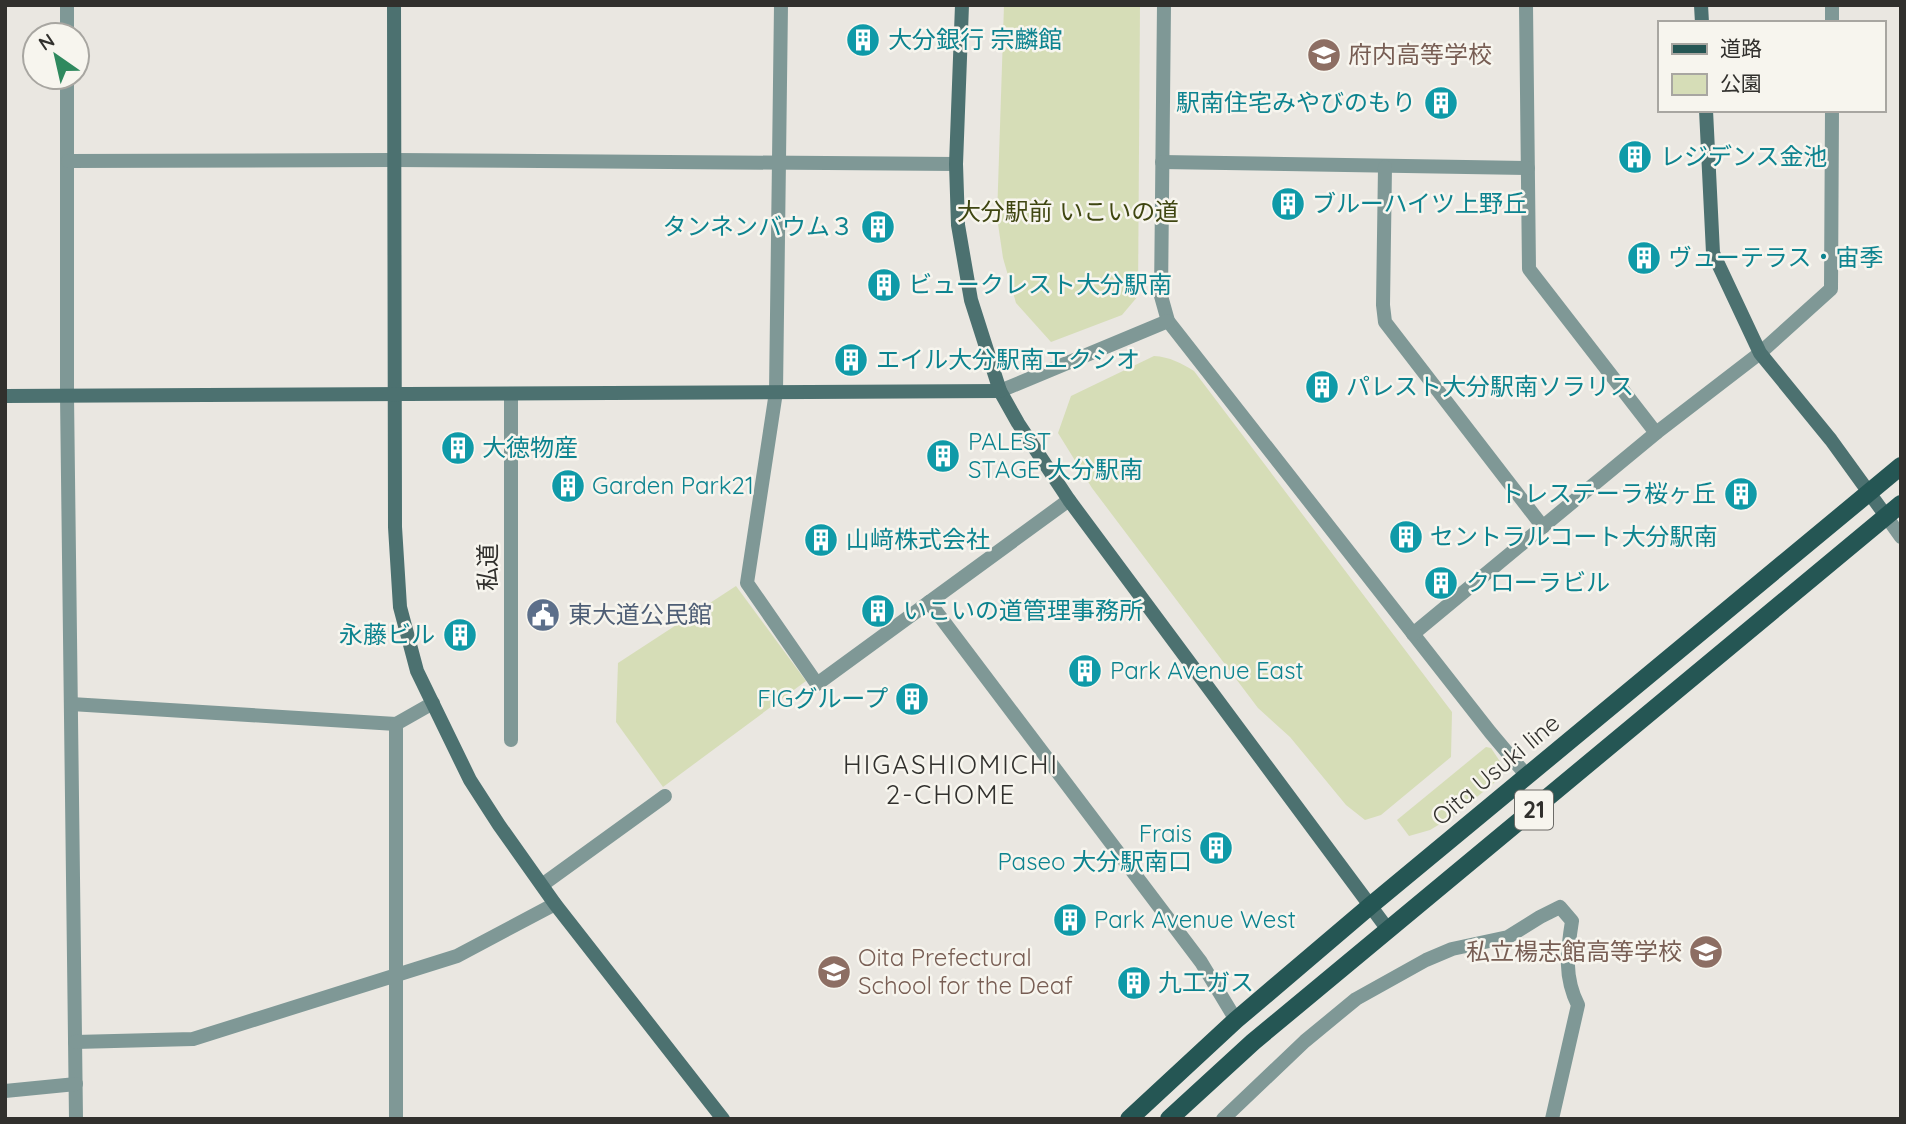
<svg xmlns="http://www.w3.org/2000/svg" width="1906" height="1124" viewBox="0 0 1906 1124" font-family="Quicksand,'Noto Sans JP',sans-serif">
  <rect width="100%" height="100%" fill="#eae7e1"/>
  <g fill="#d6ddb7">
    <polygon points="1004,5 1140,5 1138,296 1122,315 1051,342 1016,303 1003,258 997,217"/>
    <path d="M1154,356C1170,357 1181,363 1194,371L1452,712L1451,757L1381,815L1365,820L1346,805L1290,737L1258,708L1092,488L1058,433L1071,396Z"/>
    <polygon points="736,586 806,681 663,787 616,722 618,663"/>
    <polygon points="1486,747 1491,748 1503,766 1500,778 1455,815 1430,830 1409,836 1397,820"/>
  </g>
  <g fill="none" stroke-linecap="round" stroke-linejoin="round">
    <g stroke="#7f9896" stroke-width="14">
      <polyline points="67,5 67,35"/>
      <polyline points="781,5 776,392 747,583 817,684 1069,500"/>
      <polyline points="1164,5 1161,296 1168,321 1490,732 1527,776"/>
      <polyline points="1526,5 1529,269 1656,433"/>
      <polyline points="1832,23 1832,5"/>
      <polyline points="67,77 67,396 76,1119"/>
      <polyline points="68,161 395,160 956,164"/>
      <polyline points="1162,162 1528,168"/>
      <polyline points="1385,167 1383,305 1385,322 1543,527"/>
      <polyline points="1000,391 1168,321"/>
      <polyline points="511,394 511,740"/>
      <polyline points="1886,516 1901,537"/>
      <polyline points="929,602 1201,962 1236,1020"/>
      <polyline points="1413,634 1656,433 1760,353 1831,289 1832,110"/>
      <polyline points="71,704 396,724"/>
      <polyline points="542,885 665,796"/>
      <polyline points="75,1042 193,1039 457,956 555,904"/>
      <polyline points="5,1091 76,1084"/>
      <polyline points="396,1119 396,724 433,703"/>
      <path d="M1223,1119L1305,1041L1356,999L1426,960L1452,949L1508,937L1540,917L1560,907L1572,921C1567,952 1564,977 1578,1005L1552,1119"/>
    </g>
    <g stroke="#4c7170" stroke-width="14">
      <polyline points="394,5 395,527 400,607 417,671 470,780 499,825 555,904 723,1119"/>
      <polyline points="962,5 956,164 958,225 971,300 1000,391 1018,423 1069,500 1389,931"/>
      <polyline points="1701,5 1702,23"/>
      <polyline points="1706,110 1713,253 1760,353 1831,440 1886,516"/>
      <polyline points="5,396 1000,391"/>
    </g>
    <g stroke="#255654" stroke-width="18">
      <polyline points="1129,1119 1236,1020 1370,906 1901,466"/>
      <polyline points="1169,1119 1253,1042 1901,504"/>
    </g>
  </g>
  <defs>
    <g id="building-disc" transform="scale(1.75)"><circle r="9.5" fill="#0f9aa8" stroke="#f7f5ee"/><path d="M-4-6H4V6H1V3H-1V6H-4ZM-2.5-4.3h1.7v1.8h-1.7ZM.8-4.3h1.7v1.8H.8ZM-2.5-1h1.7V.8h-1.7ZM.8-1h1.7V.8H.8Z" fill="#fff"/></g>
    <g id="school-disc" transform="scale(1.75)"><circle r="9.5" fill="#8d6e63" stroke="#f7f5ee"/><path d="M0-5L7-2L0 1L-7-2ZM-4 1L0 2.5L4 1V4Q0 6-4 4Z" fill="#fff"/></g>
    <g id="civic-disc" transform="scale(1.75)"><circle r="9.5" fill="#5c6f8a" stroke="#f7f5ee"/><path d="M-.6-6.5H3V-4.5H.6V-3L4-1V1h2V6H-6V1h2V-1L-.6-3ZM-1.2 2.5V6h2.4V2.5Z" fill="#fff"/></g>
  </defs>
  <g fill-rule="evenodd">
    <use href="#building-disc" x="863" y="40"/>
    <use href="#school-disc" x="1324" y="55"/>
    <use href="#building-disc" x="1441" y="103"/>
    <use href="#building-disc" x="1635" y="157"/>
    <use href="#building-disc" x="1288" y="204"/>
    <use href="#building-disc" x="878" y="227"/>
    <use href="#building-disc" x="1644" y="258"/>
    <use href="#building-disc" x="884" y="285"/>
    <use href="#building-disc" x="851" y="360"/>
    <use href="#building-disc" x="1322" y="387"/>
    <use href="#building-disc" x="458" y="448"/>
    <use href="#building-disc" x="943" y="456"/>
    <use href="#building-disc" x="568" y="486"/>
    <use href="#building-disc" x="1741" y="494"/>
    <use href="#building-disc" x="1406" y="537"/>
    <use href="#building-disc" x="821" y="540"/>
    <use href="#building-disc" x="1441" y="583"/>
    <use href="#building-disc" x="878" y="611"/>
    <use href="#civic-disc" x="543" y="615"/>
    <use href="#building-disc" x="460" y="635"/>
    <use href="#building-disc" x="1085" y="671"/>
    <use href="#building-disc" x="912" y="699"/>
    <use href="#building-disc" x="1216" y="848"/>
    <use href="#building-disc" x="1070" y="920"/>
    <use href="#school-disc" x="1706" y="952"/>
    <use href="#school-disc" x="834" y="972"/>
    <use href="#building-disc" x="1134" y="983"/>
  </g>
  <g text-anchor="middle" stroke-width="5" stroke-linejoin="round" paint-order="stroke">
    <rect fill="#f7f5ee" stroke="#6c6b67" stroke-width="2" x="1515" y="790.5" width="38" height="39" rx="5"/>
    <g font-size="23" font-weight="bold" fill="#31302d">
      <text x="1534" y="818">21</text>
    </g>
    <g font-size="24" fill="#0d838f" stroke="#f7f5ee" text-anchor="start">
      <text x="888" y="48">大分銀行 宗麟館</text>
      <text x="1416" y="111" text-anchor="end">駅南住宅みやびのもり</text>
      <text x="1660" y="165">レジデンス金池</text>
      <text x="1312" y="212">ブルーハイツ上野丘</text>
      <text x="854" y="235" text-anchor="end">タンネンバウム３</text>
      <text x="1668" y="266">ヴューテラス・宙季</text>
      <text x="908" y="293">ビュークレスト大分駅南</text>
      <text x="876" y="368">エイル大分駅南エクシオ</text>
      <text x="1346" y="395">パレスト大分駅南ソラリス</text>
      <text x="968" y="450">PALEST<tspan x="968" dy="28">STAGE 大分駅南</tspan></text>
      <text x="482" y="456">大徳物産</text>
      <text x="592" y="494">Garden Park21</text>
      <text x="1716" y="502" text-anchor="end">トレステーラ桜ヶ丘</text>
      <text x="1430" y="545">セントラルコート大分駅南</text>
      <text x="846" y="548">山﨑株式会社</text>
      <text x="1466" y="591">クローラビル</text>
      <text x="903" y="619">いこいの道管理事務所</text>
      <text x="435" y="643" text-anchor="end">永藤ビル</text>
      <text x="1110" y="679">Park Avenue East</text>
      <text x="888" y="707" text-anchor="end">FIGグループ</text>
      <text x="1192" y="842" text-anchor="end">Frais<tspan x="1192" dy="28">Paseo 大分駅南口</tspan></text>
      <text x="1094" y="928">Park Avenue West</text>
      <text x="1158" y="991">九工ガス</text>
    </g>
    <g font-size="24" fill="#785e54" stroke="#f7f5ee" text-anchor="start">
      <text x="1348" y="63">府内高等学校</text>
      <text x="1682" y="960" text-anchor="end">私立楊志館高等学校</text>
      <text x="858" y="966">Oita Prefectural<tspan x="858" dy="28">School for the Deaf</tspan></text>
    </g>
    <g font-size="24" fill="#3f4611" stroke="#f7f5ee">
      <text x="1068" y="220">大分駅前 いこいの道</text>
    </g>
    <g font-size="24" fill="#31302d" stroke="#f7f5ee">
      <text transform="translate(488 567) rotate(-90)" y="8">私道</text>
      <text transform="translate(1496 770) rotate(-40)" y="8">Oita Usuki line</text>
    </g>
    <g font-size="24" fill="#4e5e75" stroke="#f7f5ee" text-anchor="start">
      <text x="568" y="623">東大道公民館</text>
    </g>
    <g font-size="26" letter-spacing="2" fill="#31302d" stroke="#f7f5ee">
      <text x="951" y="774">HIGASHIOMICHI<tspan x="951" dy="30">2-CHOME</tspan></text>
    </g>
  </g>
  <rect width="1906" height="1124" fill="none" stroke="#31302d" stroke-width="14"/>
  <rect x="1658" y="21" width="228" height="91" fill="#f7f5ee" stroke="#a8a6a1" stroke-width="2"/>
  <rect x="1672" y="44" width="35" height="10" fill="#255654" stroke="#a8a6a1" stroke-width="2"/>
  <text x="1720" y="56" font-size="21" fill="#31302d">道路</text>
  <rect x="1672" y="74" width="35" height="21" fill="#d6ddb7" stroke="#a8a6a1" stroke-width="2"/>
  <text x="1720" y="91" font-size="21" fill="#31302d">公園</text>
  <g transform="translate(56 56) rotate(326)"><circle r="33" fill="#f7f5ee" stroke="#a8a6a1" stroke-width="2"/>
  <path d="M0-5L12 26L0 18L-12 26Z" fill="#2f895e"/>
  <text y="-10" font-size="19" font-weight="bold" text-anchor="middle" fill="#31302d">N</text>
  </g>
</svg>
